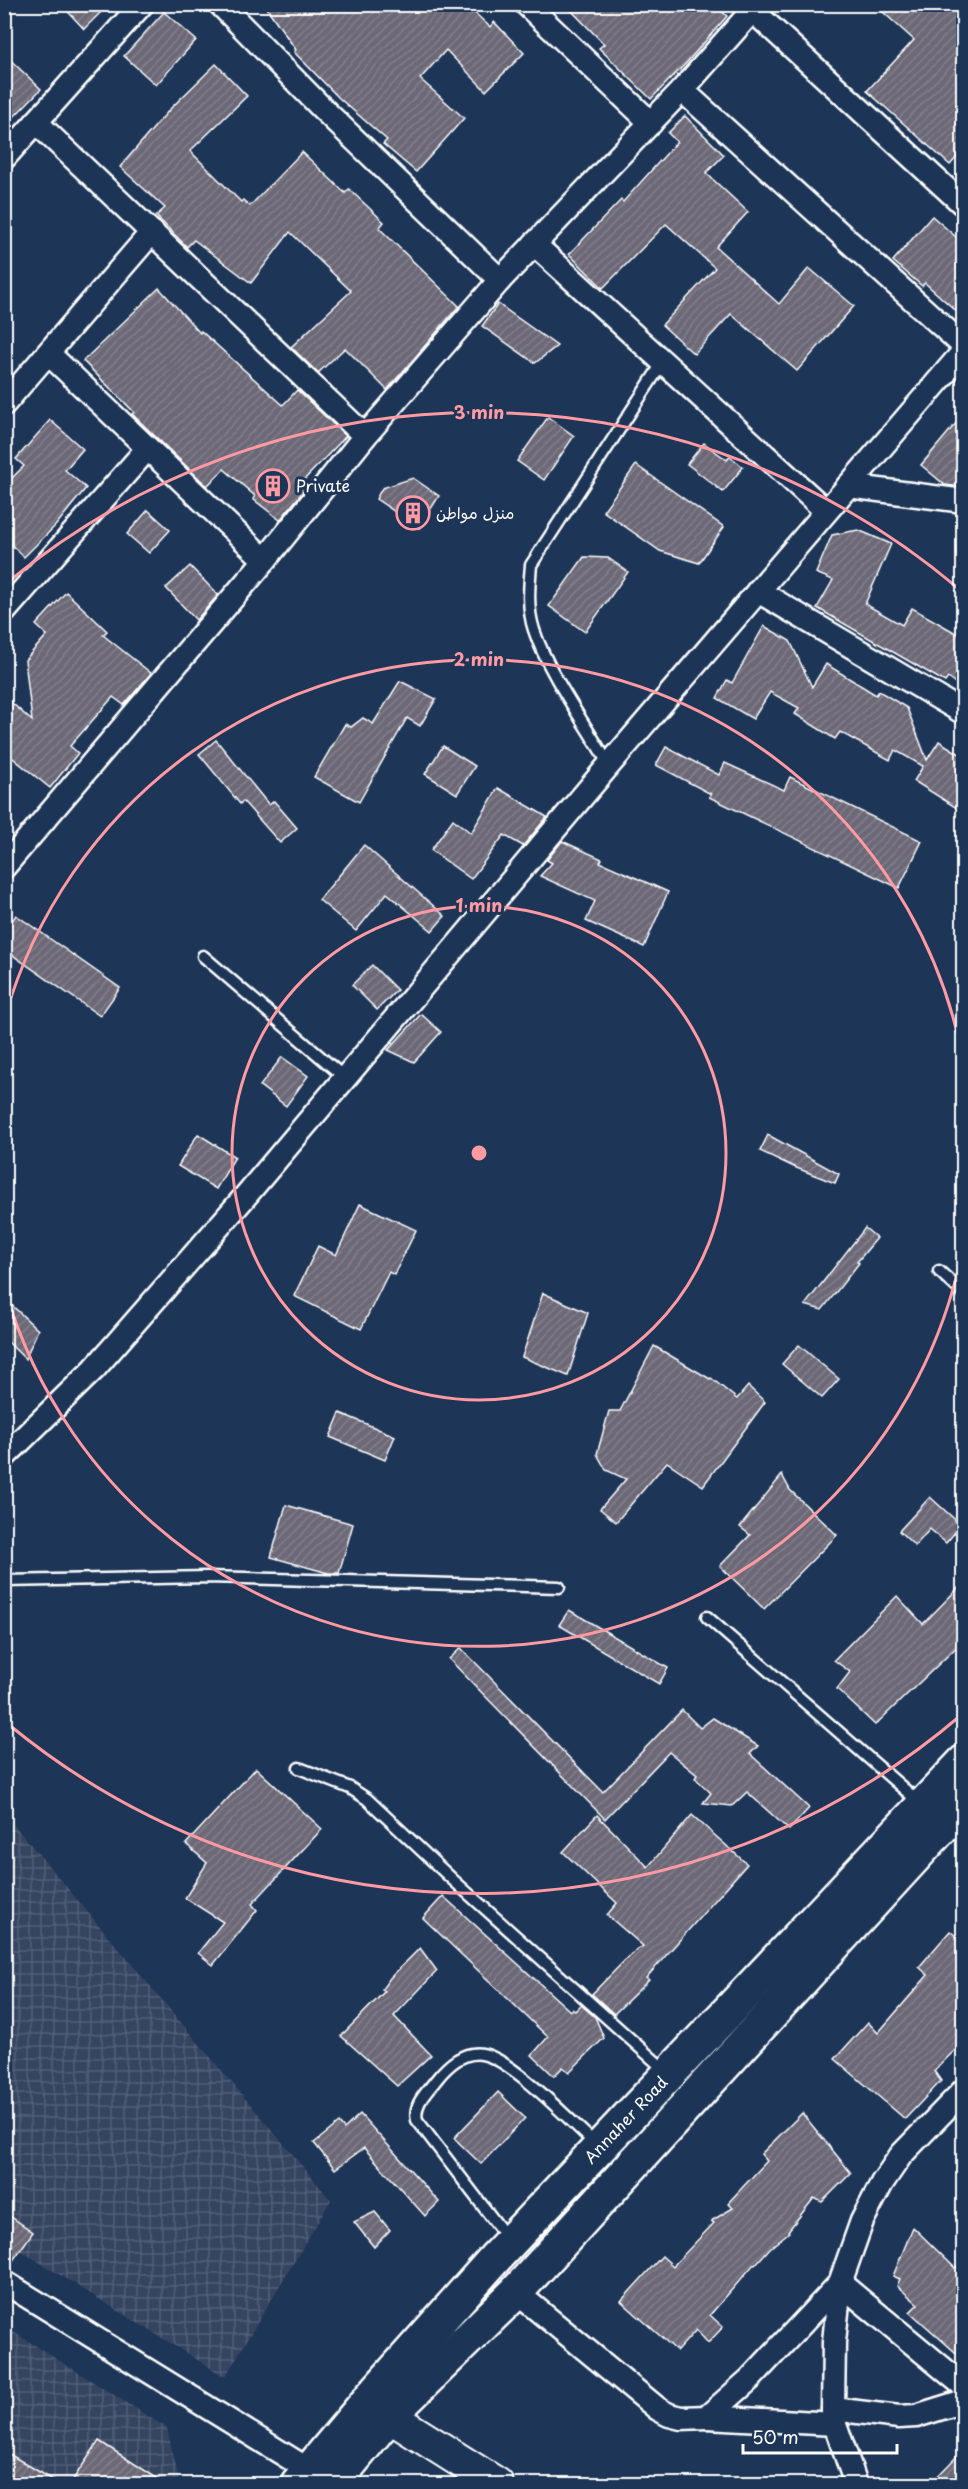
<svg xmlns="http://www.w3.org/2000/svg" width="968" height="2489" viewBox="0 0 968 2489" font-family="'Playpen Sans','Playpen Sans Arabic',sans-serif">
  <defs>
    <pattern id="industrial-grid" width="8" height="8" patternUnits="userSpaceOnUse" patternTransform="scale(1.5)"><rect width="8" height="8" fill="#354461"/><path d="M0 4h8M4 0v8" fill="none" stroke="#536079"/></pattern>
    <pattern id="building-hatch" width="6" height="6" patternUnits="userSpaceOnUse" patternTransform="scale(1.5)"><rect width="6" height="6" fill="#6c6877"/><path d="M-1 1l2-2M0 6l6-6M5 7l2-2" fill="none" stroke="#827f8b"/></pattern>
  </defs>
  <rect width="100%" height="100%" fill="#1d3557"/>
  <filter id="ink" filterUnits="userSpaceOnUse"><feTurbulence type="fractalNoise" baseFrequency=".0167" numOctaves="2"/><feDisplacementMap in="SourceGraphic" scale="12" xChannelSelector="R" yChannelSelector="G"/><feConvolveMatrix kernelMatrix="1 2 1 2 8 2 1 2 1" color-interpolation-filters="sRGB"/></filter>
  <g filter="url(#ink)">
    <g fill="url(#industrial-grid)">
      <polygon points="4,1813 331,2200 225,2377 5,2241"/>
      <polygon points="4,2326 167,2428 180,2484 5,2484"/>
    </g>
    <g fill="url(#building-hatch)" stroke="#fff" stroke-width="1.5">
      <polygon points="61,4 109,4 84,29"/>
      <polygon points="264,4 465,4 490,27 494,22 524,53 486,91 446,50 420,79 464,118 416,172 383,144 387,140 339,98 294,52 296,50"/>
      <polygon points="565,4 713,4 727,16 688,61 651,99 599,48 604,44"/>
      <polygon points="874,4 963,4 963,150 950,165 867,91 914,40"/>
      <polygon points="164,12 196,40 156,85 124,56"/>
      <polygon points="4,54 41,89 4,127"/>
      <polygon points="216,64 247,96 190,151 241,202 243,200 250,206 302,152 345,193 349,189 384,222 379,228 459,306 387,390 345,348 318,373 291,347 351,291 290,232 251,283 194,240 187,247 156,216 165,208 120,167 170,109"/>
      <polygon points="685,116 724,155 706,173 748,212 716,247 779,304 809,268 854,306 797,371 731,314 694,354 662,325 715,268 666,224 603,288 569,254 621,200 623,202 677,142 668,133"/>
      <polygon points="932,216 963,243 963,317 925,283 922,286 893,261"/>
      <polygon points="159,288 200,333 201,331 283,405 297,390 346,436 300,484 305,489 280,520 253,499 255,496 224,469 207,486 132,414 134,412 83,361"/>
      <polygon points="498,304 557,346 535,363 482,326"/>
      <polygon points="963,415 963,487 945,485 921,465"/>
      <polygon points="548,417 574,436 544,480 517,461"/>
      <polygon points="50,420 83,449 65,470 86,488 56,525 24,557 4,538 4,486 24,466 16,459"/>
      <polygon points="704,443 727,460 730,456 743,467 723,492 687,464"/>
      <polygon points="636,465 724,527 699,563 660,551 603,511"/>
      <polygon points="413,478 439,496 419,528 376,499 382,488"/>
      <polygon points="148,510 170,530 149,553 127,534"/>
      <polygon points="858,530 891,544 865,604 902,625 912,608 963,637 963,688 948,678 945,682 817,608 833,580 816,573 832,535"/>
      <polygon points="584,557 608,558 628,572 585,632 549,606"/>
      <polygon points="190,566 218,595 196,620 166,588"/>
      <polygon points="66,592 107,631 103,635 151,673 124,705 113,697 70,746 78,753 50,788 4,751 4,696 32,721 25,660 47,635 36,625"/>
      <polygon points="764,626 790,641 812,687 826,664 876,695 879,691 907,708 927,760 939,741 963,756 963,812 914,781 923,766 895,750 890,760 840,732 835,739 795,714 799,708 770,692 753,719 717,698 727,680 732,683"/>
      <polygon points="400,681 436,699 420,726 407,718 359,802 314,777 345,724 351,727 363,718 373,724"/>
      <polygon points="216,740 269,805 274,801 297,828 280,843 243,801 240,804 199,754"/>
      <polygon points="443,746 475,766 457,794 425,774"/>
      <polygon points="666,747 719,775 725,763 784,790 790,777 922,841 899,888 709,797 711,794 656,765"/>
      <polygon points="498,788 547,817 523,846 504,835 471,879 431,850 453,819 471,833"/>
      <polygon points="562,841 602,859 600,862 668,892 644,947 586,921 595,901 540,876 552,863 547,860"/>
      <polygon points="364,845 445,916 432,931 387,893 356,931 319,900"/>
      <polygon points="16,915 120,988 100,1016 4,949 4,932"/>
      <polygon points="372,965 397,990 377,1010 352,985"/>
      <polygon points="421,1014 441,1032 414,1062 388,1050"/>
      <polygon points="282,1057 308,1076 286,1106 260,1086"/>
      <polygon points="198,1134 235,1157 216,1189 178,1166"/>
      <polygon points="768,1135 839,1174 835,1183 794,1167 760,1151"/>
      <polygon points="360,1204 416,1230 394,1275 389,1272 361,1329 294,1296 318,1246 336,1255"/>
      <polygon points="865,1228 877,1238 857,1262 859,1263 822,1310 805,1305"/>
      <polygon points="543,1293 588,1313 568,1376 522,1357"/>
      <polygon points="4,1298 38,1330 25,1359 4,1338"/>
      <polygon points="799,1345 839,1379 822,1398 782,1364"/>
      <polygon points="654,1346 710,1379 711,1378 737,1399 748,1386 765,1402 703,1486 667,1462 616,1522 600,1509 626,1479 606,1470 597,1454 609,1411 620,1411"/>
      <polygon points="340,1413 395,1436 385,1460 330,1437"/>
      <polygon points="782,1475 790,1490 837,1535 764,1609 720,1566 750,1535 740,1527"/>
      <polygon points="930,1497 961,1525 946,1543 930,1529 915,1546 899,1531"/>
      <polygon points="286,1505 353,1524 339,1573 328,1573 271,1557"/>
      <polygon points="963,1583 963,1641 875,1725 837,1689 850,1672 834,1660 897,1596 923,1624"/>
      <polygon points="569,1610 668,1668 659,1684 559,1625"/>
      <polygon points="461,1648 603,1792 682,1710 700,1728 713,1718 758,1746 750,1754 809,1808 789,1830 747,1792 732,1806 703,1803 711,1793 695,1778 697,1775 669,1752 605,1819 449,1659"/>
      <polygon points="256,1768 322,1829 252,1904 257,1910 213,1965 198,1953 223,1922 185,1898 207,1863 186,1844"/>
      <polygon points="597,1815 648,1867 692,1815 747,1864 646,1978 649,1980 614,2014 592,1994 631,1954 643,1946 607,1915 617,1903 563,1852"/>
      <polygon points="443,1896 570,2011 572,2009 575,2011 581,2005 595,2017 604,2038 569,2072 563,2067 554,2076 532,2055 548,2037 423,1918"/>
      <polygon points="950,1931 963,1942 963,2042 934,2071 941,2081 905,2119 835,2059 868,2022 878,2033 928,1975 919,1967"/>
      <polygon points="420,1948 437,1971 394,2016 431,2055 397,2086 341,2036 385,1991 382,1989 390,1978"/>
      <polygon points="498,2092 525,2118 481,2164 454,2138"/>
      <polygon points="802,2113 851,2173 822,2202 814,2198 788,2231 789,2232 770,2248 755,2265 754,2264 710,2315 723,2327 708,2343 696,2330 677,2351 621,2301 662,2256 673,2266 714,2223 711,2221 733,2208 728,2203 767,2161 761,2154"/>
      <polygon points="360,2114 439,2202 425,2216 364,2148 335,2169 314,2143 339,2123 344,2129"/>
      <polygon points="4,2212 33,2232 7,2269 4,2269"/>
      <polygon points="375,2212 390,2230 374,2247 354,2222"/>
      <polygon points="913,2227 955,2268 963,2260 963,2359 910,2312 918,2304 897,2286 900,2279 893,2276"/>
      <polygon points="99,2441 166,2484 70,2484"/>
      <polygon points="963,2450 963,2484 930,2484"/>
      <polygon points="4,2451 60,2484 4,2484"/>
    </g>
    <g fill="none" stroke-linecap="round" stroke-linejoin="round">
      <g stroke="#fff" stroke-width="15">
        <g id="lane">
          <path d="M609,765C586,725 548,673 534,630C527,609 529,587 531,565L663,362"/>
          <polyline points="203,956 345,1078"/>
          <polyline points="939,1271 964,1294"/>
          <polyline points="4,1581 207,1577 559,1587"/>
          <polyline points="707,1617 920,1803"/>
          <polyline points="299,1768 350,1788 367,1799 452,1879 666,2071"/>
          <path d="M508,2239L417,2120C413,2104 427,2092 436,2080C447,2066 463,2051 482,2054C511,2058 574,2125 598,2146"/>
        </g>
      </g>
      <g stroke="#fff" stroke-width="27">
        <g id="street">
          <polyline points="220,4 323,109 500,280"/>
          <polyline points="526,4 651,123"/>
          <polyline points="753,11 964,205"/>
          <polyline points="682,90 964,346"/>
          <polyline points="36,122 365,436"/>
          <polyline points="4,158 142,4"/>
          <polyline points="534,244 826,511"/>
          <polyline points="49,354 265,560"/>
          <polyline points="4,404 152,232"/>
          <polyline points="848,486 964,501"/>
          <polyline points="758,591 964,713"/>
          <polyline points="4,612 147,449"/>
          <polyline points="4,867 265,560 365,436 500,280 682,90 758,4"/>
          <polyline points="4,1457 94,1369 243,1199 609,765 964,351"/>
          <polyline points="4,2282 309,2470"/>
          <polyline points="516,2292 658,2409 669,2415 681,2418 707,2417 750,2379 840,2283 964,2386"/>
          <polyline points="833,2409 899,2417 916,2416 964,2401"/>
          <polyline points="707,2417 835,2424"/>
          <polyline points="856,2484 835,2424 833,2409 834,2342 840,2283 862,2221 882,2183 901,2155 964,2090"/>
        </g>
      </g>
      <g stroke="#fff" stroke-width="36">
        <polyline id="secondary" points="389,2416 497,2484"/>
      </g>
      <g stroke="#fff" stroke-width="38">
        <g id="primary">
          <path id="s1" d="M298,2484L372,2396L497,2256L964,1762"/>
          <polyline points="333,2484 389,2416 516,2292 964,1803"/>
        </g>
      </g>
      <use href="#lane" stroke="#1d3557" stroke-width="10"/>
      <use href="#street" stroke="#1d3557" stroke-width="22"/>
      <use href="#secondary" stroke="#1d3557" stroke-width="32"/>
      <use href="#primary" stroke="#1d3557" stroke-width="33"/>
    </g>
  </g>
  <g fill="none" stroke="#ff9aa2" stroke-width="3">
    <circle cx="479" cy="1153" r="247"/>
    <path d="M963 1247A493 493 0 0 1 5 1289M5 1017A493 493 0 0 1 963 1059"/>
    <path d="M960 1716A740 740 0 0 1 8 1724M8 582A740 740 0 0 1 960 590"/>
  </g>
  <defs>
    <g id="building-ring" transform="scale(1.725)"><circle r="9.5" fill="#1d3557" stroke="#ff9aa2" stroke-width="1.5"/><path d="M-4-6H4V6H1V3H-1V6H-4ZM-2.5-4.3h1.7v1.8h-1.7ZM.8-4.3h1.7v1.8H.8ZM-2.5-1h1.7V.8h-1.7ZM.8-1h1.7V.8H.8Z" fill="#ff9aa2"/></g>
  </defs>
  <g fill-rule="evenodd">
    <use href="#building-ring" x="273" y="486"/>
    <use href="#building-ring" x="413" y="513"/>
  </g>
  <g text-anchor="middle" stroke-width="6" stroke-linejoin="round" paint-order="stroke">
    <g font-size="16" fill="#fff" stroke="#1d3557" text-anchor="start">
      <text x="296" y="492">Private</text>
      <text x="436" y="519">منزل مواطن</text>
    </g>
    <g font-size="16" fill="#fff" stroke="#1d3557">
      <text dy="6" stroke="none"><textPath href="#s1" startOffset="490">Annaher Road</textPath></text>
    </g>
  </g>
  <circle cx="479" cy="1153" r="9" fill="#ff9aa2" stroke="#1d3557" stroke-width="3"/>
  <g font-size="18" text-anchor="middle" font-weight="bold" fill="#ff9aa2" stroke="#1d3557" stroke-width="6" stroke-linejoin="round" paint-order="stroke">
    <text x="479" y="419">3 min</text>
    <text x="479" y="666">2 min</text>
    <text x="479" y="912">1 min</text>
  </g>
  <rect width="968" height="2489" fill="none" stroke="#1d3557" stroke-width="24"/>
  <rect x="12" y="12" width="944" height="2465" fill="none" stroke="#fff" stroke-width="2" filter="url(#ink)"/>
  <path d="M743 2444v9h154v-9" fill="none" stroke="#ffffff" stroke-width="3"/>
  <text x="752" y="2444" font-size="18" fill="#ffffff" stroke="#1d3557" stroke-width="4.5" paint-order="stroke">50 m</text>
</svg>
